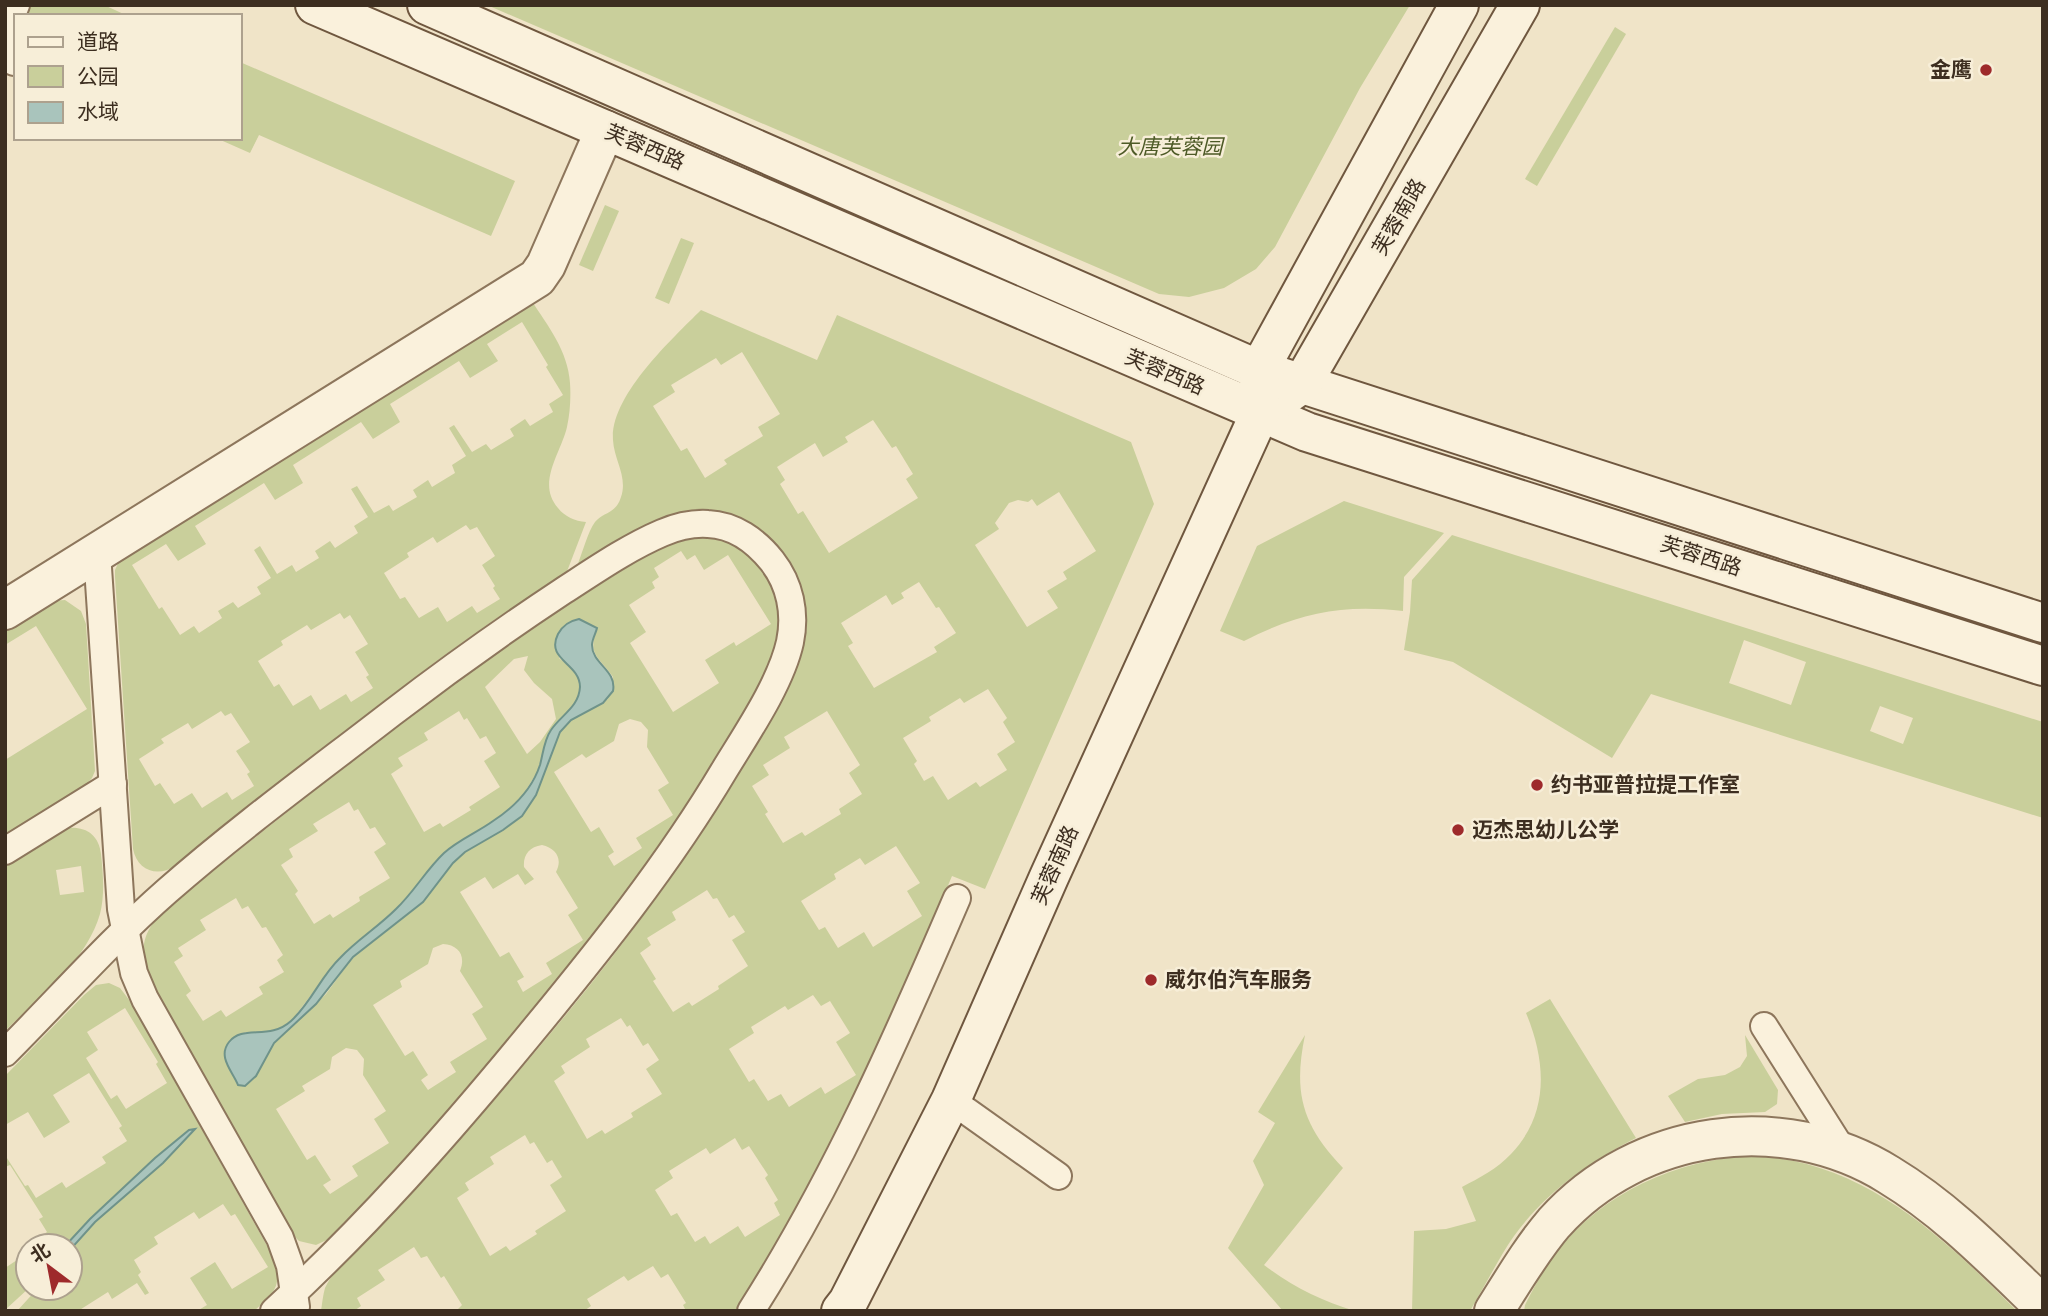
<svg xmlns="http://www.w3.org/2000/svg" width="2048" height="1316" viewBox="0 0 2048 1316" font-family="'Crimson Pro','Noto Sans SC',serif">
  <rect width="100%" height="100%" fill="#f0e4c8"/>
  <g fill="#c9cf9b" fill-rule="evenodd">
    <polygon points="31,5 104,5 128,16 26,16"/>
    <polygon points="487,5 1410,5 1360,88 1275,247 1256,269 1224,288 1189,297 1159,294"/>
    <polygon points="1615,27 1626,34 1537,186 1525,179"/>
    <polygon points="240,62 515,181 491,236 259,135 250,153 216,138 240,138"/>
    <polygon points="605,205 619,211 593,271 579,265"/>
    <polygon points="681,238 694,243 669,304 655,298"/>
    <path d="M531,300C548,326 568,351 570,383C571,398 570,413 567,427C561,453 536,483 558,508C565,517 575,521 586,522L566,574L494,620L438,660L175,866C157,878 137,870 133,849L115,577V570L121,557ZM522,322L548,365L546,367L563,395L549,404L553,412L530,426L525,419L510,429L514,436L491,450L486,444L472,452L454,425L449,428L466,456L452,465L455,473L432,487L428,480L413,490L417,497L393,511L389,505L374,513L357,486L351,489L368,517L354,526L358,533L335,548L330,541L315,551L319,558L296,572L292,565L277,574L260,546L254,550L271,578L257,587L261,594L238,608L233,602L218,611L222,618L199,633L194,626L180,635L162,607L159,609L132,565L166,544L178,561L206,544L195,526L264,483L275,500L303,483L293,465L361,422L373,439L400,422L390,404L459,361L470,378L498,361L487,344ZM466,525L470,530L477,527L495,556L482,565L495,586L493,588L500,599L477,613L472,606L447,622L438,607L419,618L405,597L400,599L384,573L409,557L407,553L433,537L437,543ZM340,613L344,619L350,615L368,644L355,652L369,675L366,677L373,688L351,702L346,694L320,710L311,695L293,706L279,684L274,687L258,661L283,645L281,641L307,625L311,630ZM221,711L225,716L231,713L250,742L236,751L250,772L247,774L254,786L232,800L227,792L202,808L192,793L174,804L160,783L155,786L139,759L164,743L161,739L188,723L192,729Z"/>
    <path d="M701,310L817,360L837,315L1131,442L1154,504L985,889L952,876C889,1025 824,1175 735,1311H686L683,1305L686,1303L668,1274L661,1278L653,1266L628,1281L624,1276L587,1299L591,1306L584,1311H456L462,1305L444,1276L441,1278L427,1256L421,1258L414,1247L378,1270L385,1280L357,1298L361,1306L354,1311H321C322,1304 323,1295 325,1288C333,1270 350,1257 363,1244C389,1217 414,1191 439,1163C552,1035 664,903 750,755C770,720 797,680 805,640C811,608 802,577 783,552C765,529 739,512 709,510C660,507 617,542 577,566C582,554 588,531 595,522C603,512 616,514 621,497C628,477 614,460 613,440C610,396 672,339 701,310ZM742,352L780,414L758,427L763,436L724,460L727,464L705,478L687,448L681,451L653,406L675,392L671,385L716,358L721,365ZM873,420L892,448L896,446L913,474L906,479L918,498L829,553L803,511L798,514L780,484L785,480L777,467L815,443L823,457L848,442L845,437ZM1059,492L1096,551L1063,572L1067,579L1047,591L1058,608L1027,627L975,545L999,529L995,523L1009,503L1018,500L1028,502L1032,499L1037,506ZM919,582L936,608L939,607L956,633L934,647L937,652L874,688L848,646L853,643L841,623L886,595L892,605L904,598L901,593ZM988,689L1007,718L1003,722L1015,742L997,754L1007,770L980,787L976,782L948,800L933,776L924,781L914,764L917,761L903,738L931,721L929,717L960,698L964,703ZM827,711L860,765L849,773L862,794L839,809L841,814L805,836L802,832L783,843L765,814L768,812L752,786L769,775L763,765L790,748L784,737ZM896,846L920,883L907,891L922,916L873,947L864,932L838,948L825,927L819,930L801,901L836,879L834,874L860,858L865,865ZM707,890L713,899L717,898L729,918L734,915L745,932L732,940L748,966L718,986L719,989L692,1006L689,1002L673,1012L653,981L656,979L640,953L651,945L647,938L676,920L672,912ZM813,995L821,1006L830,1001L850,1033L836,1042L856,1075L825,1094L821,1087L789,1107L781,1094L768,1101L754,1079L749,1082L729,1049L754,1033L751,1027L785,1006L788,1010ZM621,1018L627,1027L630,1025L643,1046L648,1043L659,1060L646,1069L662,1094L631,1113L633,1117L605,1134L602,1130L587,1139L554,1081L565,1073L561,1066L590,1047L586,1039ZM525,1135L530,1144L534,1142L547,1163L552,1160L562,1177L550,1185L566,1211L535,1231L537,1234L510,1251L506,1246L490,1256L457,1198L469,1190L465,1183L494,1164L490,1157ZM735,1138L742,1150L749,1146L768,1175L765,1178L778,1200L774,1203L780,1215L745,1237L738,1226L710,1244L705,1236L695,1242L677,1213L671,1216L655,1190L673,1178L669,1171L706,1148L710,1154Z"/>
    <path d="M1344,501L1444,533L1404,577L1403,611C1341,604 1299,613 1244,641L1220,631L1257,546Z"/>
    <path d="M1452,535L2043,722V818L1651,694L1612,758L1453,662L1404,650L1410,612L1412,580ZM1744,640L1806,662L1791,705L1729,683ZM1880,706L1913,718L1903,744L1870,731Z"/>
    <path d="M705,537C753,542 786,589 778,636C773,665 745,709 730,736C682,819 625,895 565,970C491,1063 414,1152 331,1238L316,1245L299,1241L291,1233L155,993C145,968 136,947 153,923C163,909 179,898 192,888C217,868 242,848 267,828C376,741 485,654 605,581C637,562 666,539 705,537ZM681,551L687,560L695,555L704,570L728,555L771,624L736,646L734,642L705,660L719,683L673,712L630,643L646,632L629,605L655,588L652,582L659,577L654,568ZM579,619L597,628C587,656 599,656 613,677L608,699L571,720L560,732L536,795L522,816L503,830L465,852L453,863L423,902L353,957L326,994L274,1043L238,1085L225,1059L229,1041L246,1032L269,1033L281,1028L292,1020L340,957L403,903L446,851L499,818L523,795L539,769L549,732L575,703L579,695V678L576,672L559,658ZM528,656L524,670L534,683L552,699L556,719L540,742L527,754L485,687L514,659ZM459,711L464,720L467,718L480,739L486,736L496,753L484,761L500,787L469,807L471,810L443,827L440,823L424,832L391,774L403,766L398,758L428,740L424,733ZM630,719L641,722L648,730L647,747L669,783L658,790L673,815L636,838L642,848L614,866L608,856L614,852L599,827L591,832L554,772L582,754L586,758L614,741L619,724ZM349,802L354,811L358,809L370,829L375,827L386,844L374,852L390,878L359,897L360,901L333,918L330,914L314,924L295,894L298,891L281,865L293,857L289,849L318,831L313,824ZM542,845C556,848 563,859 556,872L578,908L568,915L583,940L546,963L552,974L523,992L517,981L524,977L509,952L500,957L460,892L485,877L493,889L518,874L525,885L534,879L524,867C523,855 529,847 542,845ZM236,898L242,909L248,906L262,928L266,927L283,955L277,960L284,972L259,987L263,994L226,1017L221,1010L203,1021L186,995L191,991L174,962L183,956L178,948L206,930L200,920ZM443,944C459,945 466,956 460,971L483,1007L472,1014L487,1039L450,1062L456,1072L428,1090L421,1080L428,1075L413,1051L405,1056L373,1005L402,987L400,981L428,964L433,948ZM346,1048L357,1050L364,1059L363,1075L386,1111L374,1119L389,1143L352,1166L358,1176L330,1194L323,1185L331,1180L315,1155L307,1160L276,1109L305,1091L302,1086L330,1069L332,1057Z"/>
    <polygon points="65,600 81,611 86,624 95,771 92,778 83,788 5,836 5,760 87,709 36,626 5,645 5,629 52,601"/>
    <path d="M67,828C86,826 99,835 101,854C103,873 105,895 100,914C86,962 39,997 5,1031V866ZM81,866L84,892L60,895L56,870Z"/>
    <path d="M109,983L120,988L130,1001L275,1260C282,1287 274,1293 254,1311H197L207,1305L190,1278L215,1262L232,1289L268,1267L235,1214L231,1216L223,1204L199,1219L194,1212L154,1237L158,1244L134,1260L141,1272L138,1275L149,1293L145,1295L137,1283L112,1299L108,1292L78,1311H17L38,1288H70V1250L95,1222L163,1163L193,1130H189L155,1158L90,1219L65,1246H28L29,1288L5,1310V1268L26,1254L23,1248L47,1232L39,1219L43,1217L10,1165L5,1167V1155L25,1186L28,1185L36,1198L62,1182L66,1188L106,1163L102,1157L127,1141L119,1128L122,1126L89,1073L53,1095L70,1122L44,1138L28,1112L5,1125V1076L84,995L96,985ZM125,1008L158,1062L156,1064L167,1083L126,1109L117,1095L111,1099L86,1058L98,1050L87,1032Z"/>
    <path d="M1550,999L1636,1138C1589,1162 1546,1192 1514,1236C1498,1259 1485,1286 1470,1311H1412L1414,1231L1446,1229L1476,1221L1462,1187C1479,1178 1497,1169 1511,1154C1550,1113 1546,1061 1526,1013Z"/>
    <path d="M1305,1035C1293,1093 1302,1125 1343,1168L1264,1265C1292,1286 1321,1301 1355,1311H1283L1228,1248L1264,1185L1253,1161L1275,1123L1258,1112Z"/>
    <polygon points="1745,1035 1778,1090 1777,1104 1765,1112 1722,1114 1685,1122 1668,1096 1698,1079 1725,1075 1740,1067 1747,1056"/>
    <path d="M1752,1156C1862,1159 1943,1237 2017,1311H1524L1525,1305C1534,1287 1543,1270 1555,1254C1601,1193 1677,1159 1752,1156Z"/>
  </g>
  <g fill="#a9c4bc" stroke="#6f938a" stroke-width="2">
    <path d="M579,619L597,628C596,633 592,639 592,645C592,664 617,670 613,691L603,703L571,720L560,732L536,795L522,816L503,830L465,852L453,863L423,902L353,957L316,1004L274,1043L256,1076L245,1086L238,1085C233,1072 217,1057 229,1042C243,1024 269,1041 291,1021C311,1003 321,976 340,958C357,940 378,927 396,909C414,892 426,870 444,853C458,840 478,832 493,821C513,808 532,789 540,765C543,754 544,740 551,730C561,715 579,707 580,687C580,663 545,660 558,634C563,625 569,621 579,619Z"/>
    <polygon points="195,1129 163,1163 95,1222 70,1250 70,1246 65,1246 90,1219 155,1158 189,1130"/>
  </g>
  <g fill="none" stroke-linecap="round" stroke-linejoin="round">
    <g stroke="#8d765c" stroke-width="30">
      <g id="lane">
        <path d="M14,62C4,42 7,25 16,5"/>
        <polyline points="97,553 121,909 134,973 145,999 280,1238 290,1266 296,1307"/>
        <polyline points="5,851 113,784"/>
        <polyline points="1764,1026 1843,1151"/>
        <path d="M5,1053C59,999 110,941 167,891C239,828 317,771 392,713C448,670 504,630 563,591C594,571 627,548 662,533C676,527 692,523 708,524C734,525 756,541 772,561C790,584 796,613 790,642C781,683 747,733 725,769C668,865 598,952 527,1038C448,1134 366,1227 274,1311"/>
        <polyline points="951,1100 1058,1176"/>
        <path d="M751,1311C834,1181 896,1040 957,898"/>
      </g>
    </g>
    <g stroke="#8d765c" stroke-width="42">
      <g id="street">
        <polyline points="5,610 537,278 546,265 605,130"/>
        <path d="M1494,1311C1513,1281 1531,1250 1554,1223C1638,1129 1783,1109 1889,1175C1947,1210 1994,1259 2043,1306"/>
      </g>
    </g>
    <g stroke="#6f573f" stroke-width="42">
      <g id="secondary">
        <polyline points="315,5 1307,432 2043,666"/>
        <polyline points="427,5 1259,370 2043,623"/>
        <polyline points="1282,398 1302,384 1520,5"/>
        <polyline points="841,1311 848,1302 951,1100 1049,877 1260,413 1259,370 1459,5"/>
      </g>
    </g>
    <use href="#lane" stroke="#faf1dc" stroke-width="26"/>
    <use href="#street" stroke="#faf1dc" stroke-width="38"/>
    <use href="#secondary" stroke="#faf1dc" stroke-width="38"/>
  </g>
  <g fill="#9e2a2b" stroke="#f7eed8" stroke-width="2.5">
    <circle cx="1986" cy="70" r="7"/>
    <circle cx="1537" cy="785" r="7"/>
    <circle cx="1458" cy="830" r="7"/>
    <circle cx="1151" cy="980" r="7"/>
  </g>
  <g text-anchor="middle" stroke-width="5" stroke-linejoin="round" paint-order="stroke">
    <g font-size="21" font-weight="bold" fill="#3d2e20" stroke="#f7eed8" text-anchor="start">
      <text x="1972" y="77" text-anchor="end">金鹰</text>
      <text x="1551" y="792">约书亚普拉提工作室</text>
      <text x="1472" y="837">迈杰思幼儿公学</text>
      <text x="1165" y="987">威尔伯汽车服务</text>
    </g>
    <g font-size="21" fill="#3d2e20" stroke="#f7eed8">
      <text transform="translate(645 147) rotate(23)" y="7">芙蓉西路</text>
      <text transform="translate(1399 217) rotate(-60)" y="7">芙蓉南路</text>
      <text transform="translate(1165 372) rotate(23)" y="7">芙蓉西路</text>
      <text transform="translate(1701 556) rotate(18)" y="7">芙蓉西路</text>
      <text transform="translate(1055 865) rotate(-66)" y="7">芙蓉南路</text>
    </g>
    <g font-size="21" font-style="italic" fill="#4d5a26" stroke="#f7eed8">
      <text x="1170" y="154">大唐芙蓉园</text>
    </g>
  </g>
  <rect width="2048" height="1316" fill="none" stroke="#3d2e20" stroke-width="14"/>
  <rect x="14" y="14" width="228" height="126" fill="#f7eed8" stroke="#ada18e" stroke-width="2"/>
  <rect x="28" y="37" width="35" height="10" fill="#faf1dc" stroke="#ada18e" stroke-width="2"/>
  <text x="77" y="49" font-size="21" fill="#3d2e20">道路</text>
  <rect x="28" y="66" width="35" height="21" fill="#c9cf9b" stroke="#ada18e" stroke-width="2"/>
  <text x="77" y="84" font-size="21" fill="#3d2e20">公园</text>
  <rect x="28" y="102" width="35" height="21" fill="#a9c4bc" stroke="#ada18e" stroke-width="2"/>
  <text x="77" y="119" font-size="21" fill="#3d2e20">水域</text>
  <g transform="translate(49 1267) rotate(328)"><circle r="33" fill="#f7eed8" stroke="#ada18e" stroke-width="2"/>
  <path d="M0-5L12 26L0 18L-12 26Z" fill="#9e2a2b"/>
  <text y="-10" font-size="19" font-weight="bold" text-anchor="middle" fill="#3d2e20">北</text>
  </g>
</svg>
